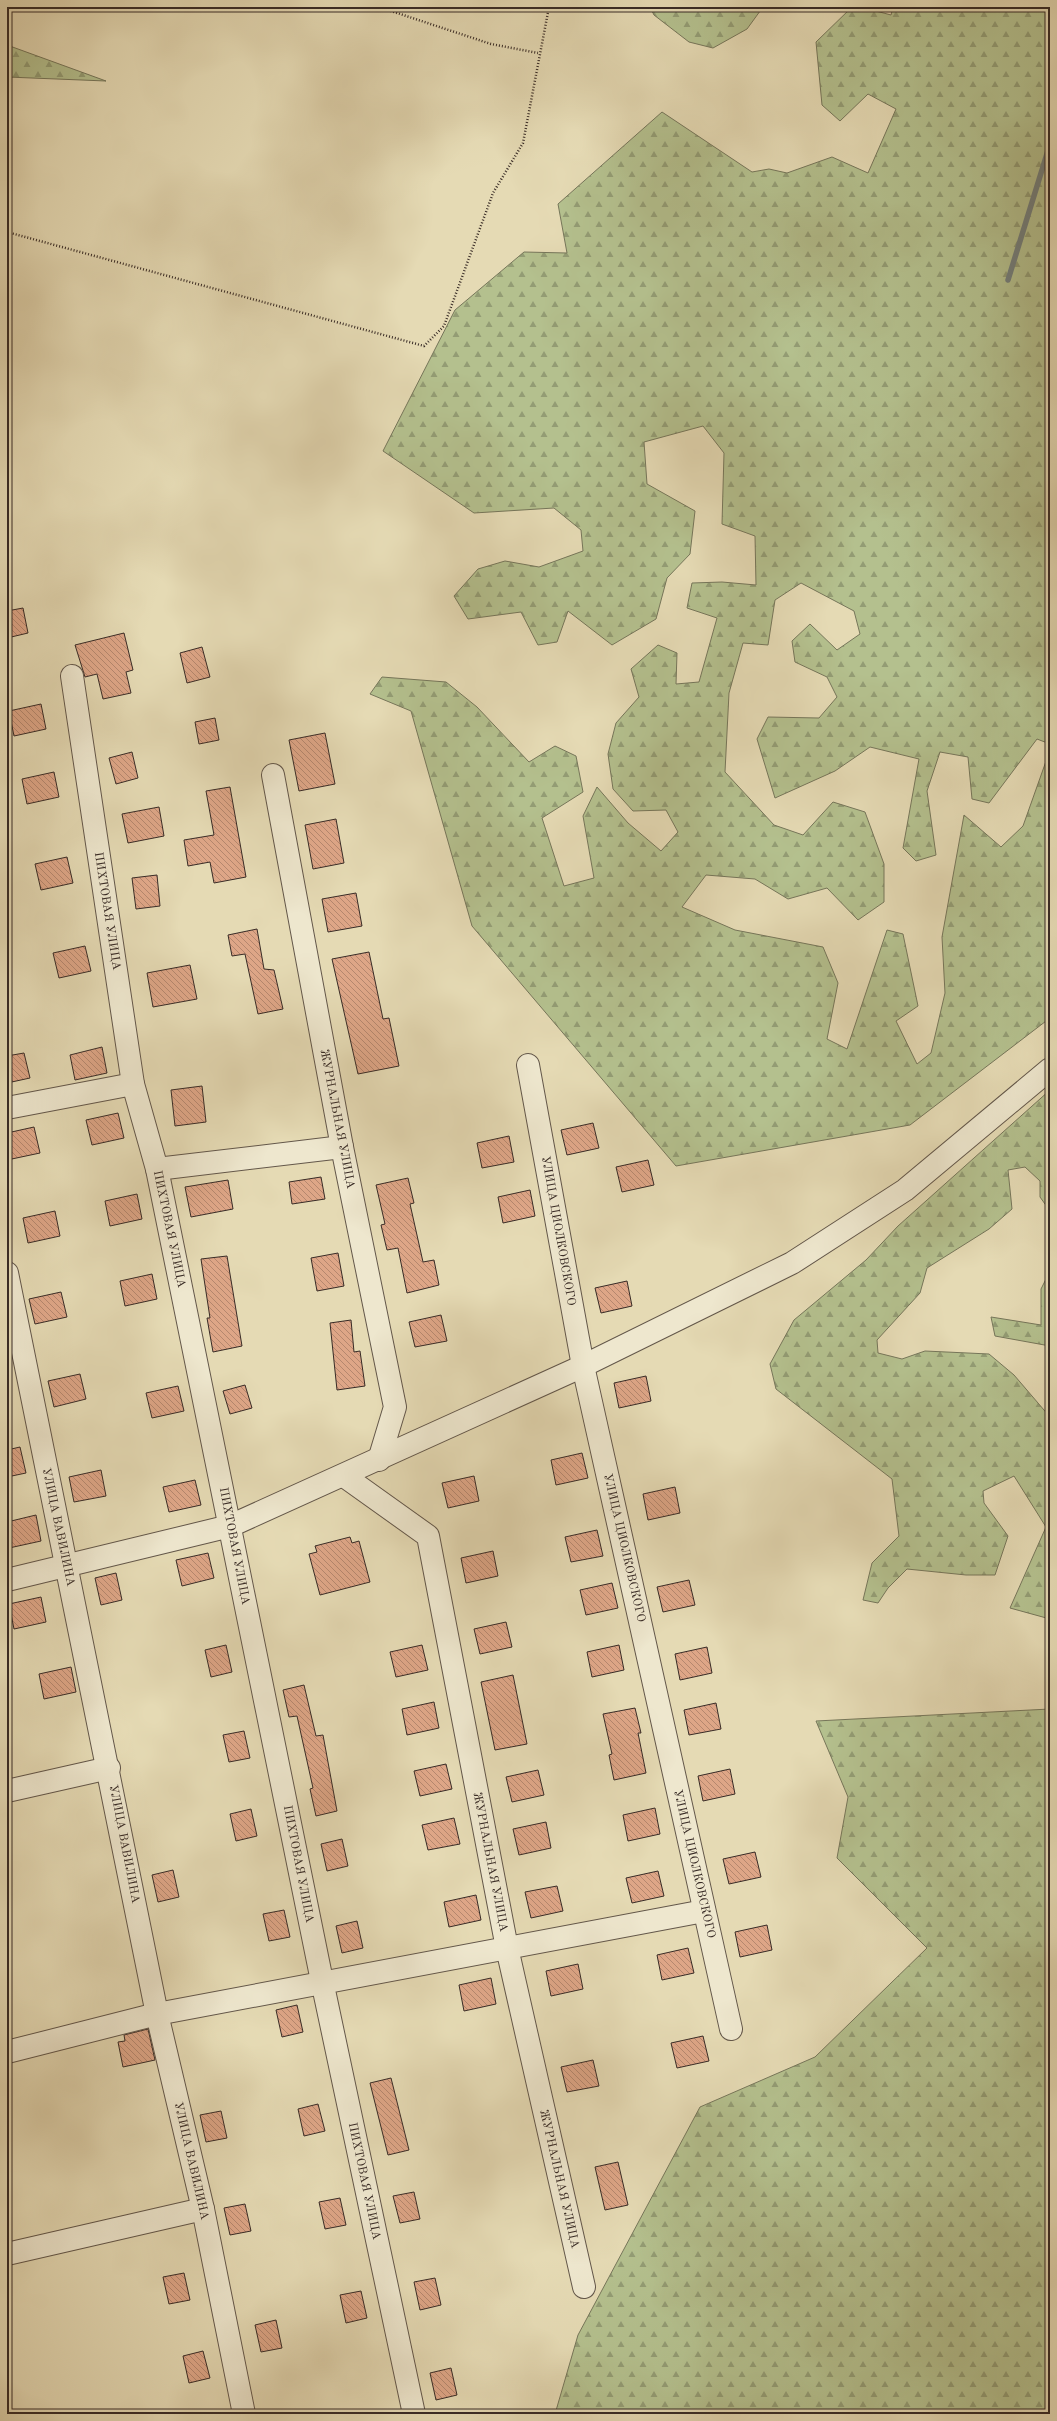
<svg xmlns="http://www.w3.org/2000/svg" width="1057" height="2421" font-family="'Old Standard TT',serif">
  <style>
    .forest { fill: url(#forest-firs); stroke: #76765a }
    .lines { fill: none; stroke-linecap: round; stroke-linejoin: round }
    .stream { stroke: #73807e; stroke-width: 5.5 }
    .building { fill: url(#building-back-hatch); stroke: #382b26 }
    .minor-casing { stroke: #63574a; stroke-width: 24 }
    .path { stroke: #382b26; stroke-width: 2.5; stroke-dasharray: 1 2; stroke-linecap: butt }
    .minor { stroke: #eee7ce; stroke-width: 22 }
    .labels { text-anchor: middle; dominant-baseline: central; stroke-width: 4; stroke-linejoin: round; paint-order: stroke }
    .street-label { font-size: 12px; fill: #382b26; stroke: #eee7ce }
  </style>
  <defs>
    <pattern id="forest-firs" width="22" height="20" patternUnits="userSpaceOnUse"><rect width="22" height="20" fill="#b4c08e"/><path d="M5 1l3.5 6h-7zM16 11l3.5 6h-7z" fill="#939c74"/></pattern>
    <pattern id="building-back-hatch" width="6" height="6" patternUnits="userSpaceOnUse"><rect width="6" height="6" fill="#dea687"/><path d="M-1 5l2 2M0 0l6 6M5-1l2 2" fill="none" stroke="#b5876e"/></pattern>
  </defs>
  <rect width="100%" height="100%" fill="#e5dab4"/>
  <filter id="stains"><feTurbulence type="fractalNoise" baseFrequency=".005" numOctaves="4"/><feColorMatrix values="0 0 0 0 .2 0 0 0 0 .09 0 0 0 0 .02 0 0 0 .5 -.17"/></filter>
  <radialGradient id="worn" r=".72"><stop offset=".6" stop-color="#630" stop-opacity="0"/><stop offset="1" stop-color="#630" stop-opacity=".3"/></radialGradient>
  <g class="forest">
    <polygon points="650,7 763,7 747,29 713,48 689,42 654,15"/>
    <polygon points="852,7 861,7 891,15 893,7 1050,7 1050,744 1037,739 989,803 972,799 968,757 940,752 927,791 936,855 916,861 903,848 919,759 870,747 835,771 775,798 757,739 768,717 819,718 837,697 827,677 795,662 792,641 810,624 837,650 860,634 854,611 801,583 775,600 768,645 743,643 729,693 725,772 774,825 803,835 833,802 865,812 884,864 884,902 858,920 827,888 788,899 755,879 706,875 682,907 735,930 823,947 838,983 827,1039 847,1049 887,930 903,934 918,1006 896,1021 917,1064 931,1053 945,993 942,937 964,815 1001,847 1023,826 1050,750 1050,1018 910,1125 676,1166 472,926 411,711 370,694 382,677 446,682 477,707 529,762 555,746 576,756 583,792 542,818 564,886 594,878 583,816 597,787 628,823 661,851 678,832 666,810 633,811 613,789 608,754 616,723 639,697 631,669 658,645 677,653 676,684 699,682 717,618 687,608 692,583 722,582 756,585 755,536 722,524 724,453 703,426 644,442 647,484 695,511 690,554 667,578 656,619 612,645 568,611 557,642 538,645 521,612 468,619 454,596 478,569 505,561 539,567 583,551 581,530 554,508 474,513 383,451 455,310 524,252 567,253 558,204 662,112 752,172 769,169 787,173 832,157 868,173 896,109 868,94 840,121 822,105 816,42"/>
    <polygon points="7,45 106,81 7,77"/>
    <polygon points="1050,1090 1050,1211 1040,1197 1040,1181 1025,1167 1008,1170 1012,1209 989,1229 927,1268 920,1293 877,1340 878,1353 902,1359 925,1351 989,1354 1014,1375 1050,1417 1050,1619 1010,1608 1046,1527 1014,1476 983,1491 984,1503 1008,1536 995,1575 966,1575 907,1569 888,1588 878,1603 863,1600 872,1563 899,1536 892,1479 776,1389 770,1364 794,1320 866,1260 898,1226"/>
    <polygon points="1050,1271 1050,1346 995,1336 991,1317 1041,1325 1041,1289"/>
    <polygon points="1050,1709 1050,2414 555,2414 578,2335 700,2107 815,2057 927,1948 837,1858 848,1797 816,1721"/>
  </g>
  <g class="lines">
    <g class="stream">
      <polyline points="1047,7 1050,20"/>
      <polyline points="1008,280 1050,144"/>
    </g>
  </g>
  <g class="building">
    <polygon points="23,608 28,633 7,638 7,611"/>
    <polygon points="124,633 133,670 126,672 131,693 103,699 97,674 85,677 75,645"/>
    <polygon points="202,647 210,677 187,683 180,653"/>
    <polygon points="41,704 46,729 14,736 9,711"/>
    <polygon points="215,718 219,740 199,744 195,722"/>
    <polygon points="325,733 335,784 299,791 289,740"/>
    <polygon points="132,752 138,778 116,784 109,758"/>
    <polygon points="54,772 59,797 27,804 22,779"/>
    <polygon points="230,787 246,877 214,883 210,862 188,866 184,840 214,835 206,791"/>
    <polygon points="159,807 164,836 128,843 122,814"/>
    <polygon points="336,819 344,863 313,869 305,825"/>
    <polygon points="67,857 73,883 41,890 35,864"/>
    <polygon points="157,875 160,906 136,909 132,878"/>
    <polygon points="356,893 362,926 328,932 322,899"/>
    <polygon points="257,929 264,969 274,970 283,1009 258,1014 245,954 232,956 228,935"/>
    <polygon points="85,946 91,971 59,978 53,953"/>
    <polygon points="369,952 383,1019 389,1018 399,1066 358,1074 332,959"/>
    <polygon points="190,965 197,999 153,1007 147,973"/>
    <polygon points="102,1047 107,1073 75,1080 70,1055"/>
    <polygon points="24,1053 30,1078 7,1083 7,1056"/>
    <polygon points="202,1086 206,1122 175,1126 171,1090"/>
    <polygon points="118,1113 124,1138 92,1145 86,1120"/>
    <polygon points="593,1123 599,1148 567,1155 561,1130"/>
    <polygon points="34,1127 40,1153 7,1160 7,1133"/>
    <polygon points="509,1136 514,1162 482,1168 477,1143"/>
    <polygon points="648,1160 654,1185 622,1192 616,1167"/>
    <polygon points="321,1177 325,1199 292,1204 289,1182"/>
    <polygon points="408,1178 414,1203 410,1204 423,1262 434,1260 439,1285 407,1293 398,1248 387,1250 381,1225 385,1224 376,1185"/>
    <polygon points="228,1180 233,1209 191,1217 185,1187"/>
    <polygon points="530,1190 535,1216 503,1223 498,1197"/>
    <polygon points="137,1194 142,1219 110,1226 105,1201"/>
    <polygon points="55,1211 60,1236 28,1243 23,1218"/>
    <polygon points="338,1253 344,1286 317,1291 311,1258"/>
    <polygon points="227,1256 242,1346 213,1352 207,1318 210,1318 201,1259"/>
    <polygon points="152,1274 157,1299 125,1306 120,1281"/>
    <polygon points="627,1281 632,1306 601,1313 595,1288"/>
    <polygon points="61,1292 67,1317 35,1324 29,1299"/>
    <polygon points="441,1315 447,1341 415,1347 409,1322"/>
    <polygon points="351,1320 354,1352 360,1351 365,1386 337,1390 330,1323"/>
    <polygon points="80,1374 86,1399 54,1407 48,1381"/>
    <polygon points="646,1376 651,1401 619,1408 614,1383"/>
    <polygon points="245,1385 252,1408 230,1414 223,1391"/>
    <polygon points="178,1386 184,1411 152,1418 146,1393"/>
    <polygon points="20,1447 26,1473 7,1477 7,1450"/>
    <polygon points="582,1453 588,1478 556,1485 551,1460"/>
    <polygon points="101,1470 106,1496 74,1502 69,1477"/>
    <polygon points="474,1476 479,1501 448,1508 442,1483"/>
    <polygon points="195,1480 201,1505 169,1512 163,1487"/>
    <polygon points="675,1487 680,1513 648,1520 643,1494"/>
    <polygon points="36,1515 41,1541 9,1548 7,1522"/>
    <polygon points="597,1530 603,1556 571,1562 565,1537"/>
    <polygon points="350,1537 352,1543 359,1541 370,1582 320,1595 309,1554 317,1552 315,1546"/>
    <polygon points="493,1551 498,1576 466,1583 461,1558"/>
    <polygon points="208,1553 214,1578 182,1586 176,1560"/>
    <polygon points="116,1573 122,1600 101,1605 95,1578"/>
    <polygon points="689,1580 695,1605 663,1612 657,1587"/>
    <polygon points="612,1583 618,1608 586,1615 580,1590"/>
    <polygon points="41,1597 46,1622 14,1629 9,1604"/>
    <polygon points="506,1622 512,1647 480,1654 474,1629"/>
    <polygon points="226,1645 232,1672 211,1677 205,1650"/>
    <polygon points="422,1645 428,1670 396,1677 390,1652"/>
    <polygon points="619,1645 624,1670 592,1677 587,1652"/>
    <polygon points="707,1647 712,1673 680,1680 675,1654"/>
    <polygon points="71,1667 76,1692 44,1699 39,1674"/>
    <polygon points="513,1675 527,1744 495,1750 481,1682"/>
    <polygon points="304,1685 316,1736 323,1735 337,1811 316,1816 310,1789 313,1788 297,1716 289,1717 283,1690"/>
    <polygon points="434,1702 439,1728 407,1735 402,1709"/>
    <polygon points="716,1703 721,1729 689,1735 684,1710"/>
    <polygon points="635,1708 641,1733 638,1733 646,1773 614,1780 609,1755 612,1754 603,1714"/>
    <polygon points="244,1731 250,1758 229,1762 223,1735"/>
    <polygon points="446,1764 452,1789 420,1796 414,1771"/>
    <polygon points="730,1769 735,1794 703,1801 698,1776"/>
    <polygon points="538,1770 544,1795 512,1802 506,1777"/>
    <polygon points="655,1808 660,1834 628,1841 623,1815"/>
    <polygon points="251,1809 257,1836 236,1841 230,1814"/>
    <polygon points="454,1818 460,1844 428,1850 422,1825"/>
    <polygon points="546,1822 551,1848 519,1855 513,1829"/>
    <polygon points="342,1839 348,1866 327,1871 321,1844"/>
    <polygon points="755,1852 761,1877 729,1884 723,1859"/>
    <polygon points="173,1870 179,1897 158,1902 152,1875"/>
    <polygon points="658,1871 664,1896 632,1903 626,1878"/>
    <polygon points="557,1886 563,1911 531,1918 525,1892"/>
    <polygon points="476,1895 481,1920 449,1927 444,1902"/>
    <polygon points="284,1910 290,1937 269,1941 263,1914"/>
    <polygon points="357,1921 363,1948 342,1953 336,1926"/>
    <polygon points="767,1925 772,1950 740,1957 735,1932"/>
    <polygon points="688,1948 694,1973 662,1980 657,1955"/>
    <polygon points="578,1964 583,1989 551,1996 546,1971"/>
    <polygon points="491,1978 496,2004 464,2011 459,1985"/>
    <polygon points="297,2005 303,2032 282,2037 276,2010"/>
    <polygon points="148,2029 155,2060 123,2067 118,2042 125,2041 124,2035"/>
    <polygon points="703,2036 709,2061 677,2068 671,2043"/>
    <polygon points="593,2060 599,2086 567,2092 561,2067"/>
    <polygon points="391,2078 409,2150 388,2155 370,2083"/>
    <polygon points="318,2104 325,2131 304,2136 298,2109"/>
    <polygon points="221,2111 227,2138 206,2142 200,2115"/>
    <polygon points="618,2162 628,2205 605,2210 595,2167"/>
    <polygon points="414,2192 420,2219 400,2223 393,2196"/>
    <polygon points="340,2198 346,2225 325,2229 319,2202"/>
    <polygon points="245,2204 251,2231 230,2235 224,2208"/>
    <polygon points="184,2273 190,2300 169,2304 163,2277"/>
    <polygon points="435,2278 441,2305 420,2310 414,2282"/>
    <polygon points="361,2291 367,2318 346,2323 340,2295"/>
    <polygon points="276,2320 282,2348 261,2352 255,2325"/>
    <polygon points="203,2351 210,2378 189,2383 183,2356"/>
    <polygon points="451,2368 457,2395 436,2400 430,2373"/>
  </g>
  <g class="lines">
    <defs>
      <g id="minor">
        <polyline points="72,676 133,1084 157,1169 322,1981 414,2414"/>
        <polyline points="273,775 342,1147 395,1407 379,1460"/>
        <polyline points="528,1065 583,1366 731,2029"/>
        <polyline points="7,1108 133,1084"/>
        <polyline points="157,1169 342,1147"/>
        <polyline points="7,1273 157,2014 203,2209 244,2414"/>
        <polyline points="344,1476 428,1536 507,1948 584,2287"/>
        <polyline points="7,1580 230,1526 583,1366 792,1263 905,1190 1050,1069"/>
        <polyline points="7,1791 109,1768"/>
        <polyline points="7,2052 157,2014 704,1911"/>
        <polyline points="7,2254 203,2209"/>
      </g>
    </defs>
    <use href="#minor" class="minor-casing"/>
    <g class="path">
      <polyline points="379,7 491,44 538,53"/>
      <polyline points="7,232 424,346 444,326 493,193 523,143 549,7"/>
    </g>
    <use href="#minor" class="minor"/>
  </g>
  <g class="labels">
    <g class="street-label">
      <text transform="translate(107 911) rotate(81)">ПИХТОВАЯ УЛИЦА</text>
      <text transform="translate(337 1119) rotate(79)">ЖУРНАЛЬНАЯ УЛИЦА</text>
      <text transform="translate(169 1229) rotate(78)">ПИХТОВАЯ УЛИЦА</text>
      <text transform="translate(558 1231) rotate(80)">УЛИЦА ЦИОЛКОВСКОГО</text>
      <text transform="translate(58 1527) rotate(78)">УЛИЦА ВАВИЛИНА</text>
      <text transform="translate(234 1546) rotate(79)">ПИХТОВАЯ УЛИЦА</text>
      <text transform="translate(624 1548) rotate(77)">УЛИЦА ЦИОЛКОВСКОГО</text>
      <text transform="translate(124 1844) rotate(79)">УЛИЦА ВАВИЛИНА</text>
      <text transform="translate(490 1862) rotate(79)">ЖУРНАЛЬНАЯ УЛИЦА</text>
      <text transform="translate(298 1864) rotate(79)">ПИХТОВАЯ УЛИЦА</text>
      <text transform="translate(694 1864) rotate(77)">УЛИЦА ЦИОЛКОВСКОГО</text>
      <text transform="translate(191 2161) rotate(77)">УЛИЦА ВАВИЛИНА</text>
      <text transform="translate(559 2179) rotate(77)">ЖУРНАЛЬНАЯ УЛИЦА</text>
      <text transform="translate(364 2181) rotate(78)">ПИХТОВАЯ УЛИЦА</text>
    </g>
  </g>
  <rect width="1057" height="2421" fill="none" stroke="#e5dab4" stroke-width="24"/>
  <rect x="8" y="8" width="1041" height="2405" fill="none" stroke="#382b26" stroke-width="2"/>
  <rect x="12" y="12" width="1033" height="2397" fill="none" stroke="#382b26"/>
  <rect width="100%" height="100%" filter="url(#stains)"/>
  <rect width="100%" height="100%" fill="url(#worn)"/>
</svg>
